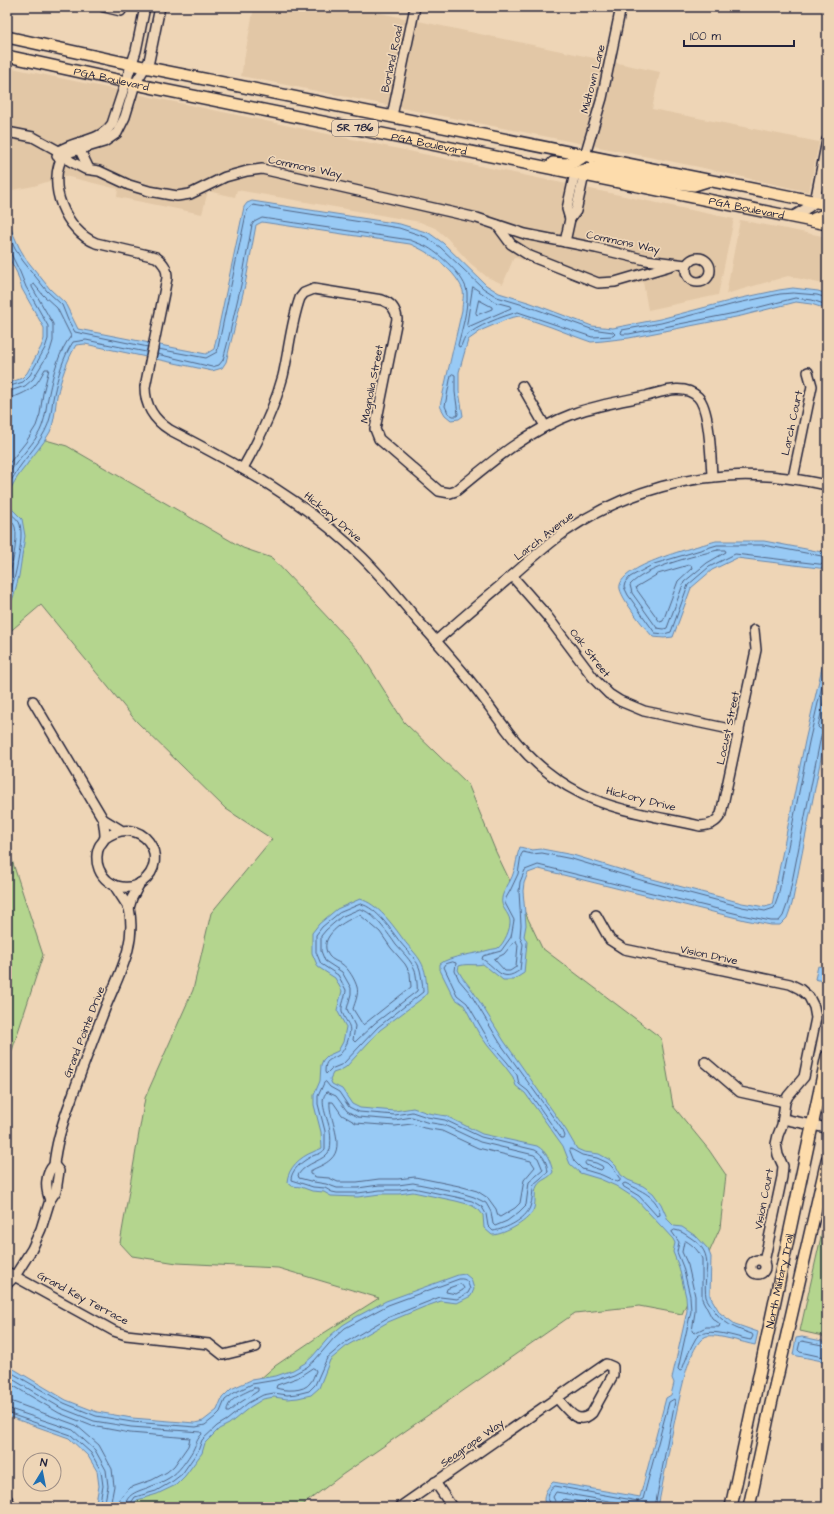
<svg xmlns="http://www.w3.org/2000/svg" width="834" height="1514" font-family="'Architects Daughter',sans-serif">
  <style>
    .built { fill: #e2c7a6 }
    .green { fill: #b4d58e; stroke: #6b7c64 }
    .water { fill: #98caf5; stroke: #6987ab }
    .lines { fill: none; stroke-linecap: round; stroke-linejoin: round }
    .shore { stroke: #516585; stroke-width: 1 }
    .minor-casing { stroke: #22223b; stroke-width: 12 }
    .major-casing { stroke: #22223b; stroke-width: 14 }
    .minor { stroke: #eed5b6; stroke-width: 9 }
    .major { stroke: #fddcac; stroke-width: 11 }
    .labels { text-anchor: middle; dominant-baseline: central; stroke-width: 3.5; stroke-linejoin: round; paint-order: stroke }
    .shield { fill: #eed5b6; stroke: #5f5860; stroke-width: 1 }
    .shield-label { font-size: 10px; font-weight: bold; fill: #22223b }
    .street-label { font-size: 11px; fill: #22223b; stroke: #eed5b6 }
  </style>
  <rect width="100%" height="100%" fill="#eed5b6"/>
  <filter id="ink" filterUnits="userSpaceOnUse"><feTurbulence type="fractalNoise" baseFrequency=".025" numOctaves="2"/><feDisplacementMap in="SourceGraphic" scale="8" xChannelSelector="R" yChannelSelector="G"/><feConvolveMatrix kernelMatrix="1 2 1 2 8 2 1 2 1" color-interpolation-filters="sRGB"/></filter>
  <g filter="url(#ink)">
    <g class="built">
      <polygon points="254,7 352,7 660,72 652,109 819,142 809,192 699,167 241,76"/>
      <polygon points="7,67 734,219 718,295 648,310 643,282 616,288 605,289 514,257 503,284 487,277 470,263 447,238 435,228 420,222 237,190 235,197 208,191 202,214 117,197 118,189 65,176 34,186 7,191"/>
      <polygon points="740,220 827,237 827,285 788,276 726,294"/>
    </g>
    <g class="green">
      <polygon points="7,429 67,446 243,548 272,558 360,652 404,722 468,784 496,852 542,948 661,1038 673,1106 709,1150 726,1175 720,1228 682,1314 639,1306 575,1313 342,1475 300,1507 125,1507 195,1436 275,1366 316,1338 379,1298 278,1268 177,1263 132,1256 120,1243 145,1098 193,990 211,913 272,839 226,809 136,721 41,605 7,634"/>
      <polygon points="7,845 43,955 7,1066"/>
      <polygon points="827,1210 827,1337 800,1331"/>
    </g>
    <g class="water">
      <path d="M252,201L400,224L429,233L443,243L486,285L499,293L531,303L592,326L613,328L660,319L737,299L779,290L793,288L818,291L827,294V309L811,304L796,302L741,316L629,338L603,341L591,342L577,337L551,327L519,316L510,318L482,330L468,340L459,372V391L463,416L459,419L451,420L445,415L440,406L462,310C462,303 465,294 462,288C453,268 429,252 410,244L262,222L256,225L245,285L226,362L222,368L212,371L85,344L76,345C67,360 61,379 57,396C55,408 55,420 50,432C43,445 33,455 25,467C19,474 14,482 10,490L7,489V384L22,378L27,373L41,347L44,339V328L22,289L17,273L7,254V220L19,247L26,259L50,289L65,303L78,329L206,354L214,349L244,207L247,203Z"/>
      <polygon points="7,507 10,507 22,519 25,536 19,576 14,595 7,612"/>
      <path d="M716,541H764L827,553V569L737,558L712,570L691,588L673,637L664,638L653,637C644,627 623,601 620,589C615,566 699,546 716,541Z"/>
      <path d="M827,646V728L792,904L787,918L780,925H771L745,920L539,869L528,873L524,883L523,891L526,925L524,936L527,942L524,973L513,980H503L483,964C475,966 467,963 459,966L458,970L462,977L473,991L504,1041L566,1130L577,1149L584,1152L599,1154L610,1160L616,1166L621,1175L628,1180L643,1186L653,1193L661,1204L668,1220L674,1226L682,1227L697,1237L708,1249L711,1257L710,1296L720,1313L735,1324L758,1332L755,1345C745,1343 717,1334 707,1336C696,1339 688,1364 685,1375C674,1418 667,1463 658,1507H555L548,1505L544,1501C544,1493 547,1488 553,1482L640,1497L666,1398L671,1395L674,1383L672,1378L687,1311L686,1297L679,1267L673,1252L675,1243L673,1239L636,1199L616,1186L600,1179L580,1173L570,1164L563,1146L525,1093L516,1086L513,1077L504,1065L488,1046L478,1032L464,1005L454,998L440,970V964C449,956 476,954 489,950C492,949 496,949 498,948C504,944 511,928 510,921C509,912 500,908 502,898C502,893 511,881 513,874C517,865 516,856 520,847L532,850L542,849L573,855L645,877L742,903L765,907L772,905L805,741Z"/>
      <path d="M360,899C378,904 392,924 403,939C410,949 420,956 424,969C426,974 427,988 427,993L424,997L380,1030L346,1067L339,1071L333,1073L330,1079L332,1084L342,1089L352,1104L360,1108L395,1111L413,1108L428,1113L446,1116L482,1134L537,1146C547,1152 550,1160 553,1172C549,1179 541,1179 537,1186C534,1192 536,1201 534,1208C531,1220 504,1235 492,1235L484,1228L483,1215L479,1210L471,1205L456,1201L413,1192L399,1194H380L358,1197L331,1196L324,1192L312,1191L301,1187L292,1186L287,1182C288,1168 300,1157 313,1152C316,1150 319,1150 322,1148L321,1132L314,1105V1095L320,1081L321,1065L323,1060L327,1056L338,1051L343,1042L346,1027L337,1010L342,991L335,978L318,967L312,953V933L319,924L337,909Z"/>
      <polygon points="818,966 825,967 822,981 815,979"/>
      <polygon points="465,1274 471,1279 474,1289 471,1296 457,1303 441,1301 424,1307 388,1322 348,1345 330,1360 319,1388 311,1395 298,1398 287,1399 274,1397 263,1399 250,1407 229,1424 219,1429 205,1443 202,1453 185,1476 176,1485 157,1494 137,1500 133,1507 95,1507 99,1486 97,1471 88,1456 69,1438 7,1416 7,1365 66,1400 97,1412 132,1418 195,1423 203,1421 212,1414 217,1410 222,1398 231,1389 251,1380 276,1376 293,1370 305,1363 312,1357 331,1335 343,1325 356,1317 386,1301 458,1275"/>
      <polygon points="802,1337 827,1342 827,1362 793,1355 796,1338"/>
    </g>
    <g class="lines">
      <g class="shore">
        <polyline points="7,231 15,249 23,261 47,291 62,305 68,320 75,332 148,347"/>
        <polyline points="7,253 11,254 20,272 26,287 48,326 48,339 45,348 30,375 23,382 7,387"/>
        <polygon points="473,287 495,302 510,306 511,308 468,327 467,325"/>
        <polyline points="827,298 817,295 793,293 780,294 738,303 661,323 622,330 621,333 622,334 629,334 740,312 795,298 812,300 827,305"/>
        <polygon points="479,300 492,307 492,309 477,315 476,313"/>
        <path d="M157,354L212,367L219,365L223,360L227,345L241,285L252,225L254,222L262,218L410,240C415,242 420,244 425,246C438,252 467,278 467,293C468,310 462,329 458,345L459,347L461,346C462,344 463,340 465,337C476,326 503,316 518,312L592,337L613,336L615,334L613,332L591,329L530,307L497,297L483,288L440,247L426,237L399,228L253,205L248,209L246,214L217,352L206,358L158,349"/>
        <polygon points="453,374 455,375 455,392 458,414 457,416 453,416 448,413 445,406 451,375"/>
        <path d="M7,392L25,386L33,379L50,351L53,341V324L32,287V285L34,284L43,295L57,308L71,336C59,351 53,374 49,393C46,405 46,416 42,426C37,440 26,450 17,462C13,467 10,472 7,477"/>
        <path d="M7,398C12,398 15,396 19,395C35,388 37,384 45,369H49L43,393L40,414L36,426L26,442L7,466"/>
        <path d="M7,485C13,480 16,471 21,465C32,450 45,437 50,418C52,410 52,402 54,394C58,376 63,357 73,342L86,340L146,352"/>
        <path d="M7,511C11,513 16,518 19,522C26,535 13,588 7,602"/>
        <path d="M7,517C10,520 14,523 15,527C19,540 10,573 7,587"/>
        <path d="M718,550H725L726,552L707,563L684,582L667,628L664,629L657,628L632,593L630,585C646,567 694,556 718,550Z"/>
        <polyline points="827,557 763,545 717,545 654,564 630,577 625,583 624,587 628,595 655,633 664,634 671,632 688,585 709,567 735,554 827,565"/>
        <polygon points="689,565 691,565 692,568 678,581 663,621 660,622 637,590 636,587 658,574"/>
        <path d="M827,664L809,742L778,897L774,908L765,911L742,907L644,881L572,859L542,853L532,854L523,852L521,855L518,874L510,891L506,898L505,903L514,920L511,937L501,951L483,956L482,959C498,968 501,984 520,970L523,944L520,937L521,925L519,891L520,882L525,870L538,865L746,916L771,921H779L783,916L788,902L821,736L823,733H827"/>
        <polyline points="827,686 818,727 820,729 827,728"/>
        <path d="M361,904C377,908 391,930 400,942C407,951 415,957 419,967C421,971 423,987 423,992L378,1027L343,1064L331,1069L326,1074L325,1072C325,1059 329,1061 339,1055C342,1053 345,1047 347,1043C354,1022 346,1026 342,1011C341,1005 346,996 346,990L338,975L321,964L316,952V935L322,927L339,913Z"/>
        <path d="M360,909C373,911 389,935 396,945C403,953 411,960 415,970C416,973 418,988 417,991L375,1023L355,1042L353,1040L355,1026L347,1009L351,994V988L342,972L325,961L321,951V936L326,930L341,917Z"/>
        <path d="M360,915L380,932L391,948L405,964L410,973L411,987L363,1025L353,1009C355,1002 359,994 357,987C355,980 349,969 342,964C338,962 332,960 329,956C316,937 345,920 360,915Z"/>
        <polygon points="516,941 518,945 516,967 510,971 505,971 494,959 504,954 514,942"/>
        <polygon points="453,962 456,963 455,971 459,980 470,993 500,1043 563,1131 565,1136 564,1138 561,1138 528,1091 519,1084 517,1075 507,1062 491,1044 467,1003 457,995 444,967 446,964"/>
        <path d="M326,1082L330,1087L339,1092L349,1107L359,1112L395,1115L412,1112L427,1117L445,1120L481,1137L535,1150C544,1155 547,1163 548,1172L534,1184C532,1191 533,1200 530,1207C526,1219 506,1229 493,1231L488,1226L486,1214L482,1207L472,1201L456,1197L413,1188L399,1190H380L358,1193H337L332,1192L325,1188L313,1187L291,1180C291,1169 305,1159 315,1155C319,1154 322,1153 325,1149V1131L318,1104V1096L324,1083Z"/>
        <path d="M327,1092L336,1096L347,1111L358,1117L395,1120L412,1117L426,1122L444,1125L480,1142L534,1155L538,1158L543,1170L529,1182L526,1205L519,1212L507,1221L495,1226L493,1224L491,1212L486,1203L474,1197L458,1192L413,1183L398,1185H379L358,1188H337L326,1184L314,1182L299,1178L298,1175C307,1161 324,1162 330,1150C331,1144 331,1137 330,1131C329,1120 317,1100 327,1092Z"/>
        <path d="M330,1102H333L342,1115L356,1123L395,1126L412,1124L424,1128L442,1131L478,1148L531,1161L535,1167L524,1180L520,1203L515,1208L500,1217L498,1216L496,1209L488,1198L477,1191L459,1186L415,1177L398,1179H379L357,1182H338L329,1178L316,1177L310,1174V1171C317,1167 325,1165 331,1159C346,1145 328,1118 330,1102Z"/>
        <polygon points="571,1149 582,1155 597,1158 608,1163 613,1168 620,1179 620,1181 617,1182 602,1175 582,1169 574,1161 570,1151"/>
        <polygon points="587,1161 596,1163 602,1166 603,1168 601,1170 586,1165 585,1163"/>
        <path d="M623,1184L625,1183C640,1190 659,1197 660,1215L657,1216L639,1196L624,1187Z"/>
        <path d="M675,1230C681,1231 685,1234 691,1238C717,1255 702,1272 706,1297C707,1300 710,1304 712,1307C721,1323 736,1329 752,1334L753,1336L751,1340C737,1338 706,1325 696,1338C690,1348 686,1359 682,1370L680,1371L678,1369L691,1311L690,1296L683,1267L677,1252L679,1242L672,1232Z"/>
        <path d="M686,1241C693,1245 699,1251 702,1259V1299L712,1318L720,1324L719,1327H706L694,1333L692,1331L695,1312V1296L688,1265L682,1252L684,1242Z"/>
        <polygon points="461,1284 464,1288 463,1290 456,1294 446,1292 447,1289"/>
        <polyline points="827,1346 802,1341 800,1342 798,1350 800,1352 827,1358"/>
        <path d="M313,1368L315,1369L316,1371C314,1375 313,1380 310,1383C304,1392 285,1391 276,1388L277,1385L297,1378Z"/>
        <path d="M7,1370L64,1403L96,1416L132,1422L196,1427L205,1425L215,1417L220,1412L225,1400L234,1393L252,1384L276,1380L294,1374L307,1367L315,1360L334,1338L345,1328L358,1321L388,1305L459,1279C467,1278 468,1283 470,1289L468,1293L457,1299L440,1297L387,1318L346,1342L327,1358L315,1385L309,1391L297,1394L287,1395L274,1393L263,1395L248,1403L227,1420L217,1426L202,1440L198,1451L182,1474L173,1481L156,1491L135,1497L131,1503L130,1507"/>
        <path d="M7,1376L61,1408L94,1421L131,1427L201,1432L202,1434C197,1439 196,1444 193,1450C187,1460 179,1472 169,1478C164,1481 158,1484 152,1486C141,1491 126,1492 125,1507"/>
        <polyline points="7,1382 59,1413 92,1426 130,1433 190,1438 188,1446 174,1466 167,1472 152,1480 129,1488 120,1499 119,1507"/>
        <path d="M254,1388H258V1391L238,1404L229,1412H227C227,1398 244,1394 254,1388Z"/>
        <polyline points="7,1402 13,1402 76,1425 99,1445 112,1469 114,1486 110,1507"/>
        <polyline points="7,1408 73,1430 95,1450 106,1470 108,1486 104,1507"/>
        <polyline points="7,1413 71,1435 91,1453 101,1471 103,1486 99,1507"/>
        <path d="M552,1507L551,1504L548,1499C548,1494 550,1489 555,1486L638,1501L643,1499L669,1402L674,1399L675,1401L655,1507"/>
        <polyline points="557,1507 556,1503 553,1497 556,1492 638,1506 648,1502 650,1504 650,1507"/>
        <polyline points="563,1507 562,1501 564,1499 611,1507"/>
      </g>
      <defs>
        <g id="minor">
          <polyline points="104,7 121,11"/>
          <path d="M160,7L149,61L135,84L125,117L117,133L104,142L64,154C45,184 66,231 96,243L156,257C164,263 167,268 167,278L145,387C145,406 154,420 170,430C242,467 304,500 363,558C383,578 401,600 419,622C436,641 454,661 470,681C487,702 501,724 518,744C536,765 558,782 582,794C617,812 662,817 700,826C711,825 716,823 721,814L756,650L754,630"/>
          <polyline points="392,116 415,7"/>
          <polyline points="7,132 33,137 64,154 70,161 85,169 99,171 129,185 149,191 177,196 190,194 225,177 247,171 262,169 477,218 525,234 596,248 646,260 686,265"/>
          <polyline points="77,144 89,169"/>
          <polyline points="585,155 602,98 621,7"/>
          <path d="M57,156L59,151C77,139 98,143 112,124L136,51L145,7"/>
          <polyline points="792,217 809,207 815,202 827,140"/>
          <polyline points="570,219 576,211 584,175"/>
          <polyline points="497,225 511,244 530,256 598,283 615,282 673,265"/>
          <polyline points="565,242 570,219 567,209 575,173"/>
          <circle cx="698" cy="270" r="12"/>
          <polyline points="522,386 545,426"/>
          <path d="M243,468C260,438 274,409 283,376C289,350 291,323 300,298L304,293L314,289L382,300C391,303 396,309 397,319L375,429L379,439L439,491L450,493L456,491C492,461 529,430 575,413C597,405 622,401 646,396C662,392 684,383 698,397C710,409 711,458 712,477"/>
          <polyline points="793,478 812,386 808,372"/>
          <polyline points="512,576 547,616 595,680 609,694 620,701 644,711 739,731"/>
          <path d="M436,641C462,618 488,596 514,574C531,559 548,544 566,531C625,491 696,471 767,476C787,477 807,481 827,485"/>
          <polyline points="33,701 103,819"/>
          <path d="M104,839C141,811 173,859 142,882C137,886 129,888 122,887C112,886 103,879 99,869C96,862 96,852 100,845C102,842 104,841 105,837C105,831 104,825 103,819L121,830"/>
          <polyline points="114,885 129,908 132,898 140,883"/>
          <polyline points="596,915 610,940 624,949 790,984 800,989 809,997 814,1007 816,1018 804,1077 788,1096 785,1102 782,1125 778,1135 776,1144 778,1155 783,1166 782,1177 764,1262"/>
          <polyline points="705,1062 740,1092 785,1102"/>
          <polyline points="783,1119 827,1128"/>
          <path d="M50,1200C45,1188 45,1174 54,1165C56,1142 63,1121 71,1100C82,1068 94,1037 106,1006C119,974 137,944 129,908"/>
          <circle cx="758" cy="1267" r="7"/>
          <polyline points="7,1272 114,1331 126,1335 209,1344 223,1355 256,1347"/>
          <polyline points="7,1284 15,1276 32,1249 41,1229 50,1200 56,1191 59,1171 54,1165"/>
          <polyline points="435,1482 452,1507"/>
          <polyline points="7,1499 12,1507"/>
          <path d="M400,1507L574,1386L606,1364L613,1367V1375L592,1413C577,1427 567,1409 557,1398"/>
        </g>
        <g id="major">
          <polyline points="7,37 144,67 827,204"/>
          <path id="s1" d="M7,56L154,88L827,224"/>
          <path d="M553,163C567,165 574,164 585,155"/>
          <polyline points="577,172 592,168 598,168 676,183 694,185 707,181"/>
          <polyline points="813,221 814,219 827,214"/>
          <path id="s2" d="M731,1507L827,1056"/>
          <polyline points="749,1507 771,1404 827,1160"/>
        </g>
      </defs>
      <use href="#minor" class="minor-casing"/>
      <use href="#major" class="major-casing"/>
      <use href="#minor" class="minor"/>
      <use href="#major" class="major"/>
    </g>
  </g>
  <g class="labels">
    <rect class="shield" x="332" y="120" width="46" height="16" rx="3"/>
    <g class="shield-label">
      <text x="355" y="128">SR 786</text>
    </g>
    <g class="street-label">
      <text transform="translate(392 59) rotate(-78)">Borland Road</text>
      <text stroke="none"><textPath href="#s1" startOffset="107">PGA Boulevard</textPath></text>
      <text transform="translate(593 79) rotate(-76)">Midtown Lane</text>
      <text stroke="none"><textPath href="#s1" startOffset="431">PGA Boulevard</textPath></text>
      <text transform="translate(305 167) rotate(12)">Commons Way</text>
      <text stroke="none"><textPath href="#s1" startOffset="755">PGA Boulevard</textPath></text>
      <text transform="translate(623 242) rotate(12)">Commons Way</text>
      <text transform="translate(372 384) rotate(-79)">Magnolia Street</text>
      <text transform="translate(792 423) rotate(-78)">Larch Court</text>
      <text transform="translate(333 517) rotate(40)">Hickory Drive</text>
      <text transform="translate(544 536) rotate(-38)">Larch Avenue</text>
      <text transform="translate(590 653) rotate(52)">Oak Street</text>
      <text transform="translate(728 728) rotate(-78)">Locust Street</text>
      <text transform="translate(641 799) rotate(14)">Hickory Drive</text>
      <text transform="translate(709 955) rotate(12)">Vision Drive</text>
      <text transform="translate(84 1032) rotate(-69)">Grand Pointe Drive</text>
      <text transform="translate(764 1199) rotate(-79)">Vision Court</text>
      <text stroke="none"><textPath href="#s2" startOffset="231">North Military Trail</textPath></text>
      <text transform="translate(83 1298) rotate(28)">Grand Key Terrace</text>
      <text transform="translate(472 1443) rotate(-35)">Seagrape Way</text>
    </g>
  </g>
  <rect width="834" height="1514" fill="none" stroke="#eed5b6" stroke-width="24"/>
  <rect x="12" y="12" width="810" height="1490" fill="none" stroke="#22223b" stroke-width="1.5" filter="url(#ink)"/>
  <g transform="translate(42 1472) rotate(10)"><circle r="19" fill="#eed5b6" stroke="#9c8d85"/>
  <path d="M0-3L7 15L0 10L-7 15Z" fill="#1f6fb2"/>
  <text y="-6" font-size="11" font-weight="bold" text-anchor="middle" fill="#22223b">N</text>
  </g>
  <path d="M684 40v6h110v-6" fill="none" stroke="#22223b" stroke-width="2"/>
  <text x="690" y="40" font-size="12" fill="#22223b" stroke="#eed5b6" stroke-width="3" paint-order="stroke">100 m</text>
</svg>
